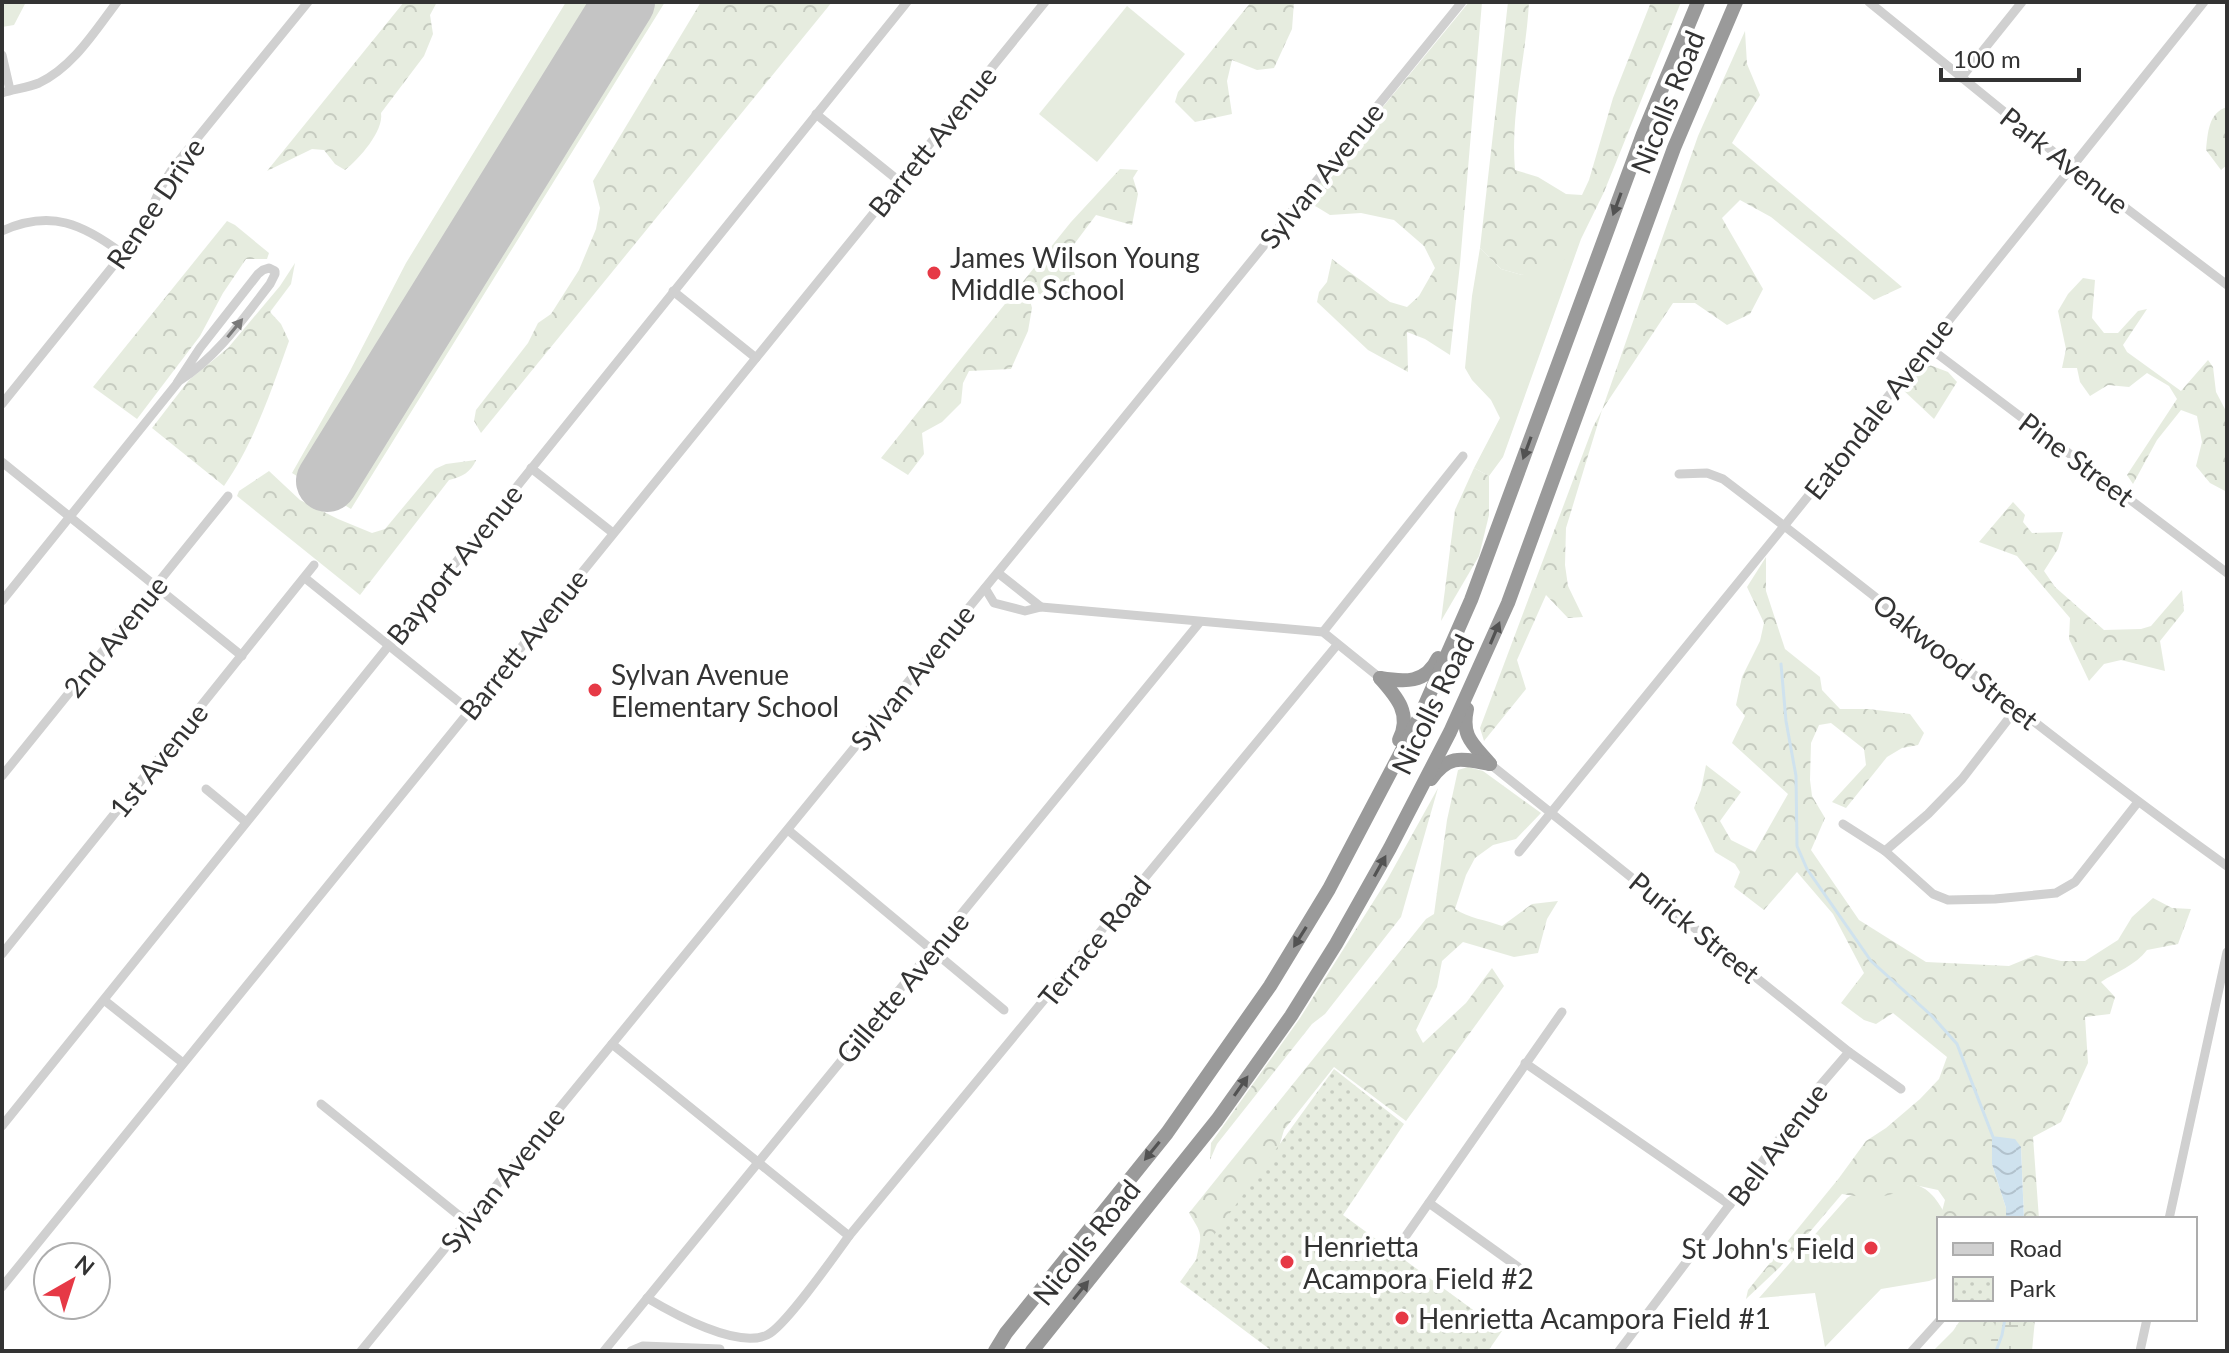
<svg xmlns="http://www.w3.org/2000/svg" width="2229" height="1353" font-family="Lato,sans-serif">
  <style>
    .grass { fill: #e6ecdf }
    .forest { fill: url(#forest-crowns) }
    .wetland { fill: url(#wetland-marsh) }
    .park { fill: url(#park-dots) }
    .water { fill: url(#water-waves) }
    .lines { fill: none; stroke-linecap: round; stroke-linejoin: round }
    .stream { stroke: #cfe2ee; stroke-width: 3 }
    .runway { stroke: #c4c4c4; stroke-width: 62 }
    .minor { stroke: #d0d0d0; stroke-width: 9 }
    .highway { stroke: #9a9a9a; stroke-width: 14 }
    .oneway { fill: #525252 }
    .oneway2 { fill: #7a7a7a }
    .poi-dot { fill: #e63946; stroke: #fff; stroke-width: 3 }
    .labels { text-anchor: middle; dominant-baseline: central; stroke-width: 8; stroke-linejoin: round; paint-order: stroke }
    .street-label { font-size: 28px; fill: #333; stroke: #fff }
    .poi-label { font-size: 28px; fill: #333; stroke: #fff; text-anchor: start }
  </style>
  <defs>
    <pattern id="forest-crowns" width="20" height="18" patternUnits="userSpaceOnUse" patternTransform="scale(2)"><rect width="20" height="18" fill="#e6ecdf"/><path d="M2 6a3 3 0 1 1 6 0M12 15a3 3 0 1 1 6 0" fill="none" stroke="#c6cbc0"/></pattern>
    <pattern id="wetland-marsh" width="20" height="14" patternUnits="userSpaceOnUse" patternTransform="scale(2)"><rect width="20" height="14" fill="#e6ecdf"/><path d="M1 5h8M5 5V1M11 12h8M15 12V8" fill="none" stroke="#c6cbc0"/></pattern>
    <pattern id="park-dots" width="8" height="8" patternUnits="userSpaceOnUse" patternTransform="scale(2)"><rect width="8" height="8" fill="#e6ecdf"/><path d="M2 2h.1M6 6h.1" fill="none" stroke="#c6cbc0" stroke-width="1.8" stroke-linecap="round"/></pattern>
    <pattern id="water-waves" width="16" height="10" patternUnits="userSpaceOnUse" patternTransform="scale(2)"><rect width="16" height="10" fill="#cfe2ee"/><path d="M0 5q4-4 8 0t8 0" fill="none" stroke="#b2c2cd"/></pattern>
  </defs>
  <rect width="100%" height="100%" fill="#fff"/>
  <g class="grass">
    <polygon points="2,2 26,2 14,25 2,27"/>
    <polygon points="566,2 665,2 351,509 292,473 350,371 406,263"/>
    <polygon points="1127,6 1185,54 1097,162 1039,114"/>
    <polygon points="1581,239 1503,457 1489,476 1474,468 1500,418 1491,400 1472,380 1465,368 1472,296 1480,248 1501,269 1522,275"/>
    <path d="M1872,1182C1915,1184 1926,1177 1948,1219H1939V1277L1929,1281L1881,1289L1825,1347L1815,1293L1759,1298L1847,1198Z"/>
  </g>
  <g class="forest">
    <path d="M404,2H437L430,15L433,34L424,56L381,113C384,131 359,159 345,170L335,164L324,150L312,149L267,171Z"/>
    <polygon points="701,2 832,2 481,433 474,421 476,410 528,343 538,323 551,314 579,270 596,229 600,208 593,181"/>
    <polygon points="1251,2 1294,2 1292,29 1274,68 1257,70 1232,60 1227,81 1232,114 1195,122 1175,102 1178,92"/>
    <polygon points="1469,2 1482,2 1460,264 1450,355 1425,339 1407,332 1408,372 1368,350 1317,302 1319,292 1327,282 1332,259 1390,302 1407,307 1419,296 1435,268 1424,246 1394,220 1361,213 1330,215 1312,204 1318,186"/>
    <path d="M1508,2H1529C1526,59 1510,113 1515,170L1538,177L1566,194L1582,195L1589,180L1613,98L1651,2H1681L1604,192L1581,239L1562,262L1522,275L1501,269L1480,248Z"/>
    <polygon points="1745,31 1747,64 1760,95 1732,143 1902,287 1874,300 1771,217 1740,200 1722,218 1763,289 1750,314 1727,325 1695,303 1673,303 1602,410 1566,528 1565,565 1568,586 1583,617 1568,618 1546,595 1517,660 1526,689 1484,741 1480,728 1593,427 1602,410 1698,136"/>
    <path d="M2227,107V165L2221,170L2206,150C2208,133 2208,113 2227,107Z"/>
    <polygon points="1120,169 1138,170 1133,178 1138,194 1132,225 1096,215 1072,247 1071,262 1076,278 1068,301 1047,299 1026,285 1032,308 1028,331 1011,369 969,371 963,383 961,403 942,422 922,433 924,454 908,475 881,458 1071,222"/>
    <polygon points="227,221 235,225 269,253 267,259 246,259 223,293 200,336 137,419 93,387"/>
    <path d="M295,263L291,284L270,312L281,324L289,341C271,391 254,443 224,486L152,428L189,380L228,348L280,286Z"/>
    <polygon points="2083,278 2095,280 2092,318 2104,333 2118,333 2138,311 2147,309 2123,345 2127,352 2181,391 2208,360 2213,367 2216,392 2227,413 2227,492 2210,483 2196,466 2202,442 2197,416 2181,410 2157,440 2133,484 2127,475 2177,399 2169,386 2147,373 2129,387 2108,385 2090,396 2080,382 2077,368 2062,368 2066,349 2058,311 2068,294"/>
    <polygon points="1927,364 1948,372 1957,382 1934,419 1901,388 1918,369"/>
    <path d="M476,460C471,472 462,477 449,480L360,595L237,496L239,491L269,471L300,500L338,519L372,533L385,529L435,469L446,464Z"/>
    <polygon points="1474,468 1489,476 1489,515 1479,556 1441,621 1455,510"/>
    <polygon points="2013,502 2025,515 2023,522 2032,533 2063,532 2058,549 2044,571 2055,587 2104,630 2141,629 2151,626 2182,590 2184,611 2160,641 2165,671 2121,660 2104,664 2089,681 2069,639 2070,618 2017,556 1979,542"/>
    <path d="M1766,557V591L1785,649L1820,677L1822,690L1840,709H1868L1910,714L1924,733L1918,745L1902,748L1887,757L1846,808L1832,802L1866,765L1864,749L1831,723L1819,725L1811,743L1810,780L1812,796L1825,818L1811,850L1859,920L1926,962L2009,966L2036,955L2061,961H2085L2118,940L2132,917L2153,898L2172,908L2191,909L2178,944L2147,950C2136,965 2116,972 2101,982L2115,997L2110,1014L2085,1017L2088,1063L2061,1122L2033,1137L2039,1219H2024L2021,1147L1993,1136L1992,1164L2006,1208V1219H1940L1945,1200L1938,1190L1910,1184C1889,1201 1867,1198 1842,1194L1780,1267L1746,1299L1748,1290L1839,1178L1866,1141L1886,1128L1920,1099L1939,1079L1947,1057L1893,1013L1876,1024L1864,1020L1841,1003L1864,973L1833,914L1797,872L1764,910L1734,887L1740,872L1735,864L1715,852L1694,808L1701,790L1706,765L1741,792L1720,821L1731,840L1755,852L1788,794L1732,743L1745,716L1736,705L1742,677L1760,641L1764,623L1747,587Z"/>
    <path d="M1468,767L1483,771L1541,813L1516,839L1493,845L1475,858L1466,875L1455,909C1468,918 1486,920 1502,926L1532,904L1558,901L1547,919L1538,953L1514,957L1463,942L1442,961L1437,987L1416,1030L1423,1043L1466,1003L1492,968L1504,986L1406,1121L1334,1067L1284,1130L1276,1157L1196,1260C1202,1232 1203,1236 1189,1213L1426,919L1434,914L1447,820L1458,770Z"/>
    <polygon points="1438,788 1401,917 1325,1014 1312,1024 1217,1144 1210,1160 1211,1143 1300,1018 1387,880"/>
    <polygon points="1961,1319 2035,1319 2032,1351 1933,1351 1953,1331"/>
  </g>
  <polygon class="wetland" points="1997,1319 2023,1319 2020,1351 1988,1351"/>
  <polygon class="park" points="1334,1069 1404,1124 1343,1215 1502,1331 1488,1351 1272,1351 1180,1282"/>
  <polygon class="water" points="1992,1136 2015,1139 2021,1147 2024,1219 2006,1219 2006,1208 1992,1164"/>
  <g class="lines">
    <g class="stream">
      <polyline points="1781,664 1786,721 1796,776 1797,846 1807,869 1871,961 1932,1016 1957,1044 1993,1137"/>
      <polyline points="1996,1351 2002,1335 2005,1319"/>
    </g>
    <polyline class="runway" points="327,481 624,2"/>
    <g class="minor">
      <polyline points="1869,2 2072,167 2227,285"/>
      <polyline points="2,55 10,90"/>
      <polyline points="1961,78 2022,2"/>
      <path d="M2,93C14,89 27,88 39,83C73,67 95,31 117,2"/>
      <polyline points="816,114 899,181"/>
      <path d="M2,231C51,209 83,224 123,254"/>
      <polyline points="673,291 756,358"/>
      <polyline points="1927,346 2227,573"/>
      <polyline points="2,404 142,230 161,187 173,168 308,2"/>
      <polyline points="2,462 242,656"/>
      <polyline points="531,468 613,533"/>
      <path d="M1679,474L1707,473L1723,479C1892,607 2054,743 2227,866"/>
      <polyline points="305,578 469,710"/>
      <polyline points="985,588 994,603 1025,611 1041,607 998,573"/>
      <path d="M2,601L179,381C217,357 243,319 270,284L275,274V271L269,268L263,270L258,274L200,348L177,383"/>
      <polyline points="1041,607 1323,632 1380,678"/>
      <polyline points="1323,632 1463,456"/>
      <polyline points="1490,764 1849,1052 1901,1089"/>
      <polyline points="2,776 228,496"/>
      <polyline points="206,789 246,822"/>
      <polyline points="1843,824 1885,851 1933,894 1948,900 1995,899 2056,893 2075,882 2138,802"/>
      <polyline points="788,830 1004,1010"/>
      <polyline points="1885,851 1928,814 1962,779 2016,709"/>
      <polyline points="1519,852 1785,525 2204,2"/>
      <polyline points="2,954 314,565"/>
      <polyline points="104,1000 183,1063"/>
      <polyline points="612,1044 849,1236"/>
      <polyline points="1525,1063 1730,1205"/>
      <polyline points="321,1104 467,1222"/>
      <polyline points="2,1126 907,2"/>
      <polyline points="1429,1203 1518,1267"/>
      <polyline points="2169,1219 2227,952"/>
      <polyline points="1396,1250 1562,1012"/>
      <polyline points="2,1287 1045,2"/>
      <path d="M647,1298C674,1314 737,1349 767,1335C785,1327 835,1255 849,1236L1337,645"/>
      <polyline points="361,1351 1101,446 1462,2"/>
      <polyline points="604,1351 1200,622"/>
      <polyline points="631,1351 643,1346 720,1349"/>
      <polyline points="1619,1351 1818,1088 1849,1052"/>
      <polyline points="1912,1351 1941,1319"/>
      <polyline points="2140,1351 2147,1319"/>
    </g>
    <g class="highway">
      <path d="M1380,678C1404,682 1426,684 1438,658"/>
      <path d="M1380,678C1397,697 1412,714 1399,740"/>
      <path d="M1467,709C1461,737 1473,744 1490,764"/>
      <path d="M1431,779C1449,753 1463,759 1490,764"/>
      <polyline points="995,1351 1006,1333 1167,1133 1270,986 1329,889 1420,716 1471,600 1643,134 1698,2"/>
      <polyline points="1032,1351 1217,1120 1291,1016 1336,944 1390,848 1450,732 1508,603 1674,148 1736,2"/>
    </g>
  </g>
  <defs><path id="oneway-solid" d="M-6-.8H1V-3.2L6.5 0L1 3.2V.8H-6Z" transform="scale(2)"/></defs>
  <g class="oneway">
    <use href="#oneway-solid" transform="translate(1617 204) rotate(110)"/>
    <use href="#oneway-solid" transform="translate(1527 448) rotate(110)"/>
    <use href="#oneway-solid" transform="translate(1495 633) rotate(-67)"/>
    <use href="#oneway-solid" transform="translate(1380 866) rotate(-61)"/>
    <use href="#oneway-solid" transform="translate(1300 937) rotate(122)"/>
    <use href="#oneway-solid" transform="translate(1241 1086) rotate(-55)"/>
    <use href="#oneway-solid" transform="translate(1152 1151) rotate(129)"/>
    <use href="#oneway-solid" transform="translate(1081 1290) rotate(-51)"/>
  </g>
  <use class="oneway2" href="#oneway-solid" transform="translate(235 328) rotate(-51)"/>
  <g class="poi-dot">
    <circle cx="934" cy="273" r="8"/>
    <circle cx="595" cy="690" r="8"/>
    <circle cx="1871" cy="1248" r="8"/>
    <circle cx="1287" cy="1262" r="8"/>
    <circle cx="1402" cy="1318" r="8"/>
  </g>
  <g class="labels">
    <g class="street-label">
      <text transform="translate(1667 102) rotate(-68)">Nicolls Road</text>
      <text transform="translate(932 141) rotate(-51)">Barrett Avenue</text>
      <text transform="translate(2065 160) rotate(38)">Park Avenue</text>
      <text transform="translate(1321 175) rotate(-51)">Sylvan Avenue</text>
      <text transform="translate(155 203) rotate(-56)">Renee Drive</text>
      <text transform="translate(1878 408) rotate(-52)">Eatondale Avenue</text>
      <text transform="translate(2077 459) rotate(37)">Pine Street</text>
      <text transform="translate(454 564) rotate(-51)">Bayport Avenue</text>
      <text transform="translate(115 636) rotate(-51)">2nd Avenue</text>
      <text transform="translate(523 644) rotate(-51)">Barrett Avenue</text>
      <text transform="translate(1956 661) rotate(38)">Oakwood Street</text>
      <text transform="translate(912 677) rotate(-51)">Sylvan Avenue</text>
      <text transform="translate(1432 704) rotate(-64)">Nicolls Road</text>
      <text transform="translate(158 760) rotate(-51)">1st Avenue</text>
      <text transform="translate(1695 927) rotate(39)">Purick Street</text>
      <text transform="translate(1094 941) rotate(-51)">Terrace Road</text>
      <text transform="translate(902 987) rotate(-50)">Gillette Avenue</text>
      <text transform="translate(1777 1144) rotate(-53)">Bell Avenue</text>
      <text transform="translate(502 1179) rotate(-51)">Sylvan Avenue</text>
      <text transform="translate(1086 1242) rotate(-51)">Nicolls Road</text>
    </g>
    <g class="poi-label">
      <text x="950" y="257">James Wilson Young<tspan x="950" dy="32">Middle School</tspan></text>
      <text x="611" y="674">Sylvan Avenue<tspan x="611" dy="32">Elementary School</tspan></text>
      <text x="1303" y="1246">Henrietta<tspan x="1303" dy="32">Acampora Field #2</tspan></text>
      <text x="1855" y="1248" text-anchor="end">St John's Field</text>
      <text x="1418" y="1318">Henrietta Acampora Field #1</text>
    </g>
  </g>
  <rect width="2229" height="1353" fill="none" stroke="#333333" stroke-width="8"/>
  <rect x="1937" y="1217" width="260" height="104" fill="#ffffff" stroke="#adadad" stroke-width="2"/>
  <rect x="1953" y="1243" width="40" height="12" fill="#d0d0d0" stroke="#adadad" stroke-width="2"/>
  <text x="2009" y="1257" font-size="24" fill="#333333">Road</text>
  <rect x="1953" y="1277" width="40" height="24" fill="url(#park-dots)" stroke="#adadad" stroke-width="2"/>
  <text x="2009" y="1297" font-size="24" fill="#333333">Park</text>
  <g transform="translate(72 1281) rotate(39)"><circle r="38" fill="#ffffff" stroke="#adadad" stroke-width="2"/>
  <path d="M0-6L14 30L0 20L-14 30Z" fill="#e63946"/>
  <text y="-12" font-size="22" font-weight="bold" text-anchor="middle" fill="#333333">N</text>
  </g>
  <path d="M1941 68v12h138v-12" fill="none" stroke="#333333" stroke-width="4"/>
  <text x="1953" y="68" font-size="24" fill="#333333" stroke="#ffffff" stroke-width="6" paint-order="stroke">100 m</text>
</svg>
